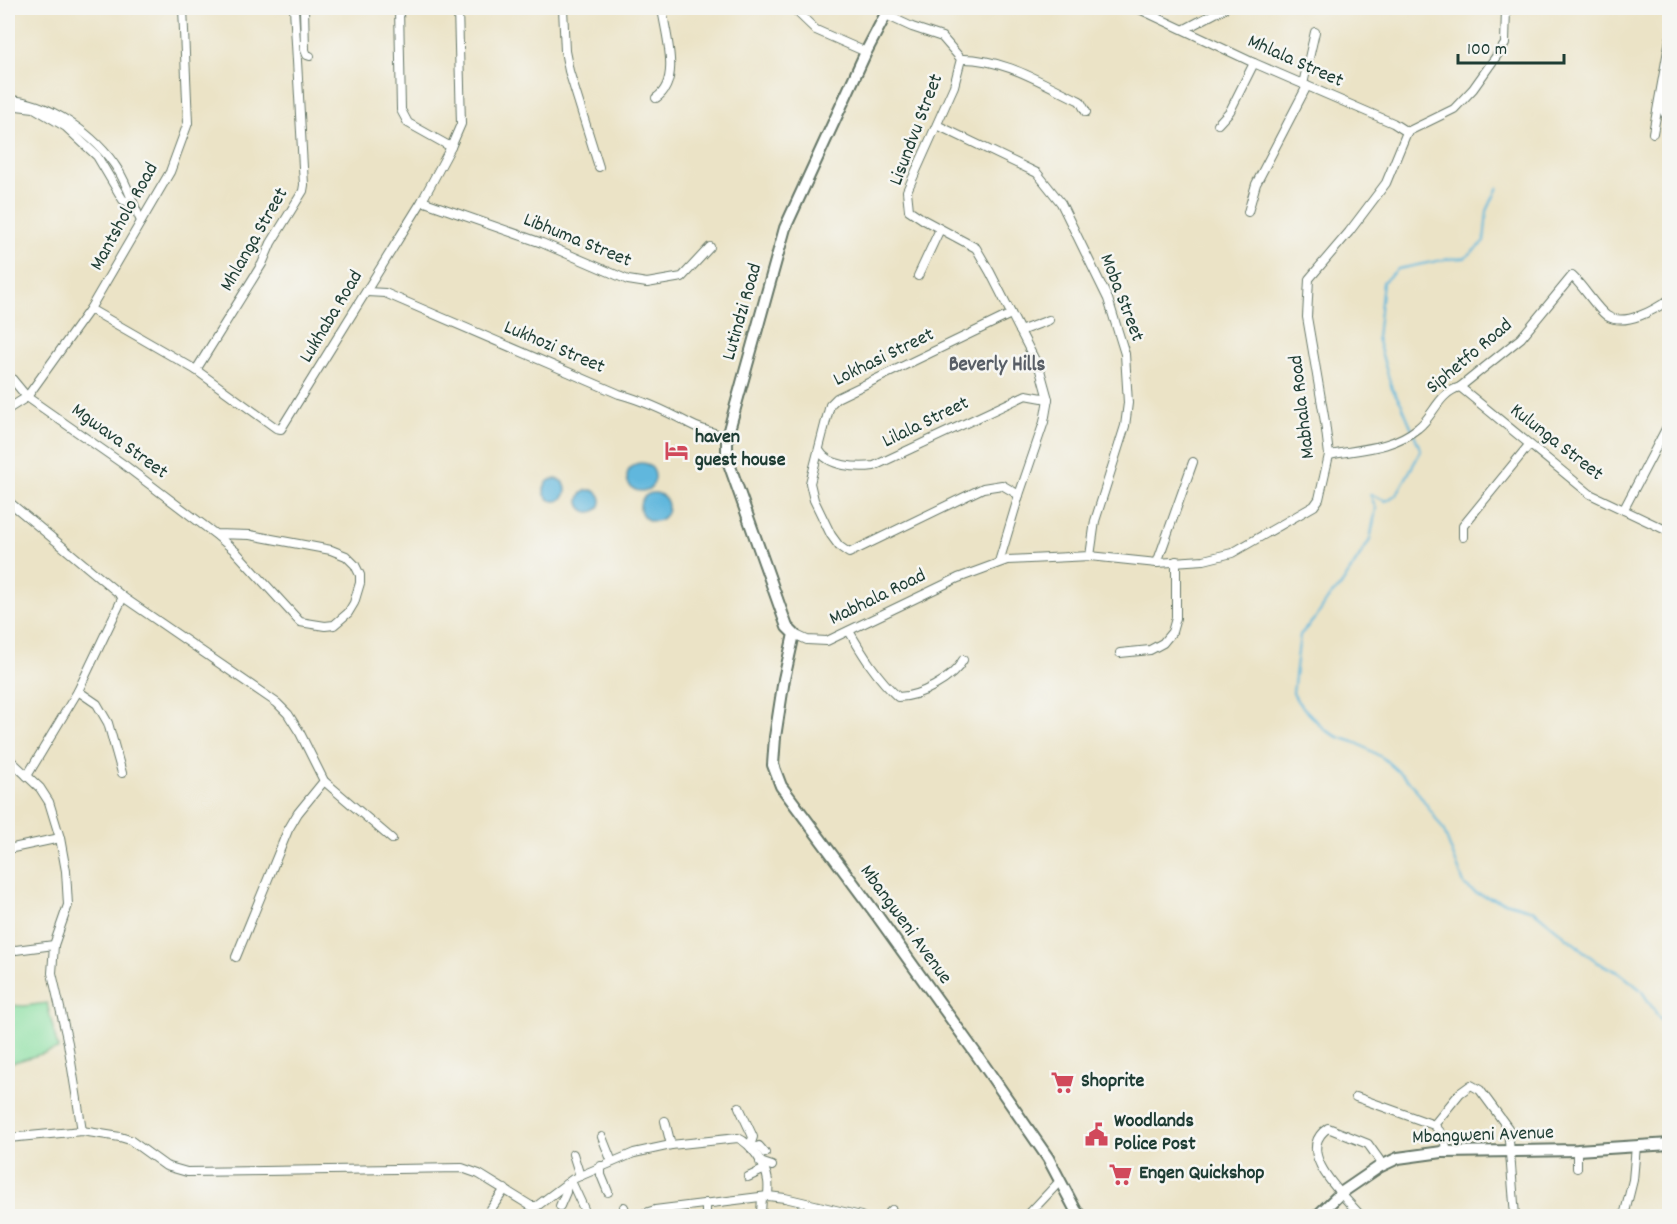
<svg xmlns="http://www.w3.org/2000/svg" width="1677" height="1224" font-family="Dekko,sans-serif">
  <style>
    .green { fill: #8adfa2; stroke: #548e6b; stroke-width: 1.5 }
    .water { fill: #60b7dd; stroke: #407a88; stroke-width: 1.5 }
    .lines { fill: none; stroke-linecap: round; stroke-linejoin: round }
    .stream { stroke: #60b7dd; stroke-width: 2 }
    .street-casing { stroke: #667767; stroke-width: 10 }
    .secondary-casing { stroke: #667767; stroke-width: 14 }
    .street { stroke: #fff; stroke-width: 8 }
    .secondary { stroke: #fff; stroke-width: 10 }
    .labels { text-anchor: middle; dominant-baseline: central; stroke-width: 5; stroke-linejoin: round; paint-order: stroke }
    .street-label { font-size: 20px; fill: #1f3d34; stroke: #f6f6f2 }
    .poi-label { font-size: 20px; font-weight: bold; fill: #1f3d34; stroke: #f6f6f2; text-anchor: start }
    .neighbourhood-label { font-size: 21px; font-weight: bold; fill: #585e66; stroke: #f6f6f2 }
  </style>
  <rect width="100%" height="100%" fill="#f6f6f2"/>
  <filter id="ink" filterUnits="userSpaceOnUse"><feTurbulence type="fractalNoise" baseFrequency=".0167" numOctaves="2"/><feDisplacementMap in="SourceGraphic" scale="12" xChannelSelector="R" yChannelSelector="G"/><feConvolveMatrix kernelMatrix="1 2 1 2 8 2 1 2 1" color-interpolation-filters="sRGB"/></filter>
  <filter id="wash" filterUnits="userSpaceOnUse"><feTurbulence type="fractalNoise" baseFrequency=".008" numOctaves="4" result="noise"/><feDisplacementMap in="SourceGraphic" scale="24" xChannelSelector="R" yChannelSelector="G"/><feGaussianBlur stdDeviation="1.35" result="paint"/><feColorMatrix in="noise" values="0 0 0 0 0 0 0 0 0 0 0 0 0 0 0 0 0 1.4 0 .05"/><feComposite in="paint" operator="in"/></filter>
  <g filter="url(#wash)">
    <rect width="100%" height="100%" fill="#ebe3c6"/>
    <polygon class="green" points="47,1003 58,1049 8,1064 8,1005 24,1006"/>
    <g class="water">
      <circle cx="641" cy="477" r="14"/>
      <circle cx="555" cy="490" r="11"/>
      <circle cx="590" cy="501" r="11"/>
      <circle cx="654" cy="507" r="14"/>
    </g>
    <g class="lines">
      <g class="stream">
        <polyline points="1412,429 1401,403 1392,389 1377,338 1383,282 1398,269 1447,259 1465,258 1484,242 1487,211 1498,187"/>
        <polyline points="1414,434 1421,451 1397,494 1386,501 1370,494 1376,509 1370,540 1340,587 1330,596 1317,616 1300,635 1293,693 1298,702 1325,730 1338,737 1357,743 1383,758 1413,785 1443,829 1465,886 1477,894 1533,910 1597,962 1620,973 1641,990 1658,1016 1670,1030"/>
      </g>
    </g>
  </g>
  <g filter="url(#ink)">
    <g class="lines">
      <defs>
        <g id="street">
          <polyline points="304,8 305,50 307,55 310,56"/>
          <polyline points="399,8 401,110 408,123 451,147"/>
          <polyline points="563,8 565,51 569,71 599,167"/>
          <polyline points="793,8 816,30 866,52"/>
          <polyline points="1137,8 1254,63 1393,123 1407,132"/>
          <polyline points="886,15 912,27 942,37 961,59 954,86 907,191 909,210 924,220 976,248 990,272 1040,370 1048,399 1044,422 1019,495 999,562"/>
          <polyline points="1185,29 1225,8"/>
          <path d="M961,59C1003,58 1042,83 1080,101L1086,112"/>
          <polyline points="1303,84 1315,32"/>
          <path d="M656,98C682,81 665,33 662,8"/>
          <path d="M8,100C48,101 97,136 118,170C128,185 133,205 141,221"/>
          <polyline points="1660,102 1669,123"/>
          <polyline points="8,105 34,108 66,127 97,156 123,200 132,203"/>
          <polyline points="1218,124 1230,111 1254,63"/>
          <polyline points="937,125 1037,173 1061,203 1108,299 1125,354 1128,403 1125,426 1095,521 1090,556"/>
          <polyline points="1653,133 1670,39"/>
          <polyline points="422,201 542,243 628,280 647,283 682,277 710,247"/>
          <polyline points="1248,212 1256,184 1307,86"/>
          <polyline points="918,276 940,229"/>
          <path d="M367,292L385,293L619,394C645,401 666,411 690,424C701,430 715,433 727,437"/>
          <polyline points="90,309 196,370 276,428 281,429 422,201 451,147 461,124 458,8"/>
          <polyline points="1011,314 837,398 830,405 810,483 814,500 831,535 839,546 849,553 983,488 1002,485 1019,495"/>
          <polyline points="1020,331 1049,320"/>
          <polyline points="196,370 262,264 271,243 303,191 304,185 294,8"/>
          <polyline points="8,374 27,397 123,464 215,534 235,551 300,622 325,626 334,625 348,613 354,603 360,583 360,575 355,565 346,556 331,550 250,535 215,534"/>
          <polyline points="1460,387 1590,494 1670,532"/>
          <polyline points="8,409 27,397 90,309 170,172 188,123 183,8"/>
          <path d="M819,450C828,467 858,468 874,466L1026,395L1048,399"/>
          <path d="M1329,455C1360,449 1392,449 1418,428C1434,416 1438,393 1460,387L1521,338L1572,276C1584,287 1596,308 1607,316C1625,327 1655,310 1670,299"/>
          <polyline points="8,501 123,597 277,703 288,714 300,733 324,781 392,839"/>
          <polyline points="1624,509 1670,421"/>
          <polyline points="1463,537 1463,526 1529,445"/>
          <polyline points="1157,563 1193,462"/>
          <path d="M849,631C863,655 877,678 898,697C919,697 953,679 963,660"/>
          <polyline points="794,634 807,640 827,641 958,578 1007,560 1090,556 1157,563 1204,560 1232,553 1314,506 1319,499 1329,455 1325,422 1307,317 1309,279 1349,232 1386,183 1407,132 1454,109 1473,89 1505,44 1506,8"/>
          <polyline points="1120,653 1150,650 1163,643 1172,632 1176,618 1176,561"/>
          <polyline points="78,691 97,704 108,723 122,773"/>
          <polyline points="8,758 40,788 49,802 60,838 66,871 68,905 54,945 52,973 68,1043 82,1131"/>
          <polyline points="27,776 78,691 123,597"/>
          <polyline points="8,849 60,838"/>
          <polyline points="8,951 54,945"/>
          <polyline points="236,957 288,830 298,813 324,781"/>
          <polyline points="1356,1097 1434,1125 1443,1135 1447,1152"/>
          <polyline points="739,1107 753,1137 750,1146"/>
          <polyline points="665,1121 671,1145"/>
          <polyline points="1434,1125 1460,1093 1471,1085 1480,1090 1508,1128 1515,1216"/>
          <polyline points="602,1137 612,1162"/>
          <path d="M8,1138L82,1131L120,1137L130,1140L166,1166L187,1172L462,1168L479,1174L531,1206H537L573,1179L634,1153L671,1145L738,1138C752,1144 766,1166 768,1181C769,1186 768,1192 768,1196"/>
          <polyline points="752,1150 759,1146 765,1153"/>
          <polyline points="573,1154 580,1176"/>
          <polyline points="760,1162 772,1166"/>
          <polyline points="601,1166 601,1175 608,1192"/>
          <polyline points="1577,1168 1577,1150"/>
          <polyline points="748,1177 763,1170"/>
          <polyline points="571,1181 584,1209"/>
          <polyline points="560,1206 566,1192 566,1184"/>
          <polyline points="624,1207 627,1216"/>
          <polyline points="761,1213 762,1197"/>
          <polyline points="706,1215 706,1203"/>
          <polyline points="486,1216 505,1189"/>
          <polyline points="636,1216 655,1210 768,1196 785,1198 861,1216"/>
          <polyline points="886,1216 892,1210"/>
          <polyline points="1027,1216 1060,1181"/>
          <path d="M1361,1216C1344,1196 1293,1151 1328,1128L1368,1144L1383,1165"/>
          <polyline points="1624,1216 1633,1180 1636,1146"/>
        </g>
        <g id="secondary">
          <polyline points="889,8 866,52 785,228 727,437 727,458 787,627 794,634 784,679 775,737 773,765 781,786 876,914 979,1058 1048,1158 1076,1211 1081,1216"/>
          <polyline points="1317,1216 1341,1193 1379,1167 1398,1158 1442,1152 1577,1150 1670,1144"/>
        </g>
      </defs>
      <use href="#street" class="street-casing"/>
      <use href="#secondary" class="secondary-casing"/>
      <use href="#street" class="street"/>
      <use href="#secondary" class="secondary"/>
    </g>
  </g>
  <defs>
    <symbol id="hotel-bare" viewBox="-9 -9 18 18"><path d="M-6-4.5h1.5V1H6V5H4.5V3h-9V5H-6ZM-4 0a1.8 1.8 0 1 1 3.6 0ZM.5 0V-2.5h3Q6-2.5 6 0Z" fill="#d1495b" stroke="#f6f6f2" stroke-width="2.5" paint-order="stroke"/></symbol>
    <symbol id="supermarket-bare" viewBox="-9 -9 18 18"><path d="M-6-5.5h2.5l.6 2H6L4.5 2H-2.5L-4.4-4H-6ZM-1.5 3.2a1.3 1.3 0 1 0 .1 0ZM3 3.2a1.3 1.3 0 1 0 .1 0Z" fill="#d1495b" stroke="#f6f6f2" stroke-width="2.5" paint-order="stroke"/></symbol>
    <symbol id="civic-bare" viewBox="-9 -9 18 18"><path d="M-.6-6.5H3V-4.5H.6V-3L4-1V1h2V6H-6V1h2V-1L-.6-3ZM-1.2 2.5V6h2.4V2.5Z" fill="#d1495b" stroke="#f6f6f2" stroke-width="2.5" paint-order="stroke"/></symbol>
  </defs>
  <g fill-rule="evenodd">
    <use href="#hotel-bare" x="660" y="434" width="33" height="33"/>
    <use href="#supermarket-bare" x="1046" y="1066" width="33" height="33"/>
    <use href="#civic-bare" x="1080" y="1118" width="33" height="33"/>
    <use href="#supermarket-bare" x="1104" y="1158" width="33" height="33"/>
  </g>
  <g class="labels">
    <g class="street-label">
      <text transform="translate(1295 62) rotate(24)">Mhlala Street</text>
      <text transform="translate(917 130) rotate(-69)">Lisundvu Street</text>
      <text transform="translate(125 217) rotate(-61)">Mantsholo Road</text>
      <text transform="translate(255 240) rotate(-60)">Mhlanga Street</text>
      <text transform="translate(577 241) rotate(22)">Libhuma Street</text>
      <text transform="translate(1121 298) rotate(69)">Moba Street</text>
      <text transform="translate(743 312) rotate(-74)">Lutindzi Road</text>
      <text transform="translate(332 317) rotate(-59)">Lukhaba Road</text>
      <text transform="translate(554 348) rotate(23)">Lukhozi Street</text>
      <text transform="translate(1470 357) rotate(-40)">Siphetfo Road</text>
      <text transform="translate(884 358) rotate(-26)">Lokhasi Street</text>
      <text transform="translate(1303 407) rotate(-97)">Mabhala Road</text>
      <text transform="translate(926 423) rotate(-26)">Lilala Street</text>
      <text transform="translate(119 442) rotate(36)">Mgwava Street</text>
      <text transform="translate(1556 443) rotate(38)">Kulunga Street</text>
      <text transform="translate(878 598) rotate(-26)">Mabhala Road</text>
      <text transform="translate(905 925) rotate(54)">Mbangweni Avenue</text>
      <text transform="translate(1483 1136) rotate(-2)">Mbangweni Avenue</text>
    </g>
    <g class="poi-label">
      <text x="695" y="438">haven<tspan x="695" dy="23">guest house</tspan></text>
      <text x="1081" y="1082">Shoprite</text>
      <text x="1114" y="1122">Woodlands<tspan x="1114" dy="23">Police Post</tspan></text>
      <text x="1139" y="1174">Engen Quickshop</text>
    </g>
    <g class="neighbourhood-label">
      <text x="997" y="366">Beverly Hills</text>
    </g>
  </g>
  <rect width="1677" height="1224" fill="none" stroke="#f6f6f2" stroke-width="30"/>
  <path d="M1458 54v9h106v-9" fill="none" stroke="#1f3d34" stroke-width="3"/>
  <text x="1467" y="54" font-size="18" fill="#1f3d34" stroke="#f6f6f2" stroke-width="4.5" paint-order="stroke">100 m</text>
</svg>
